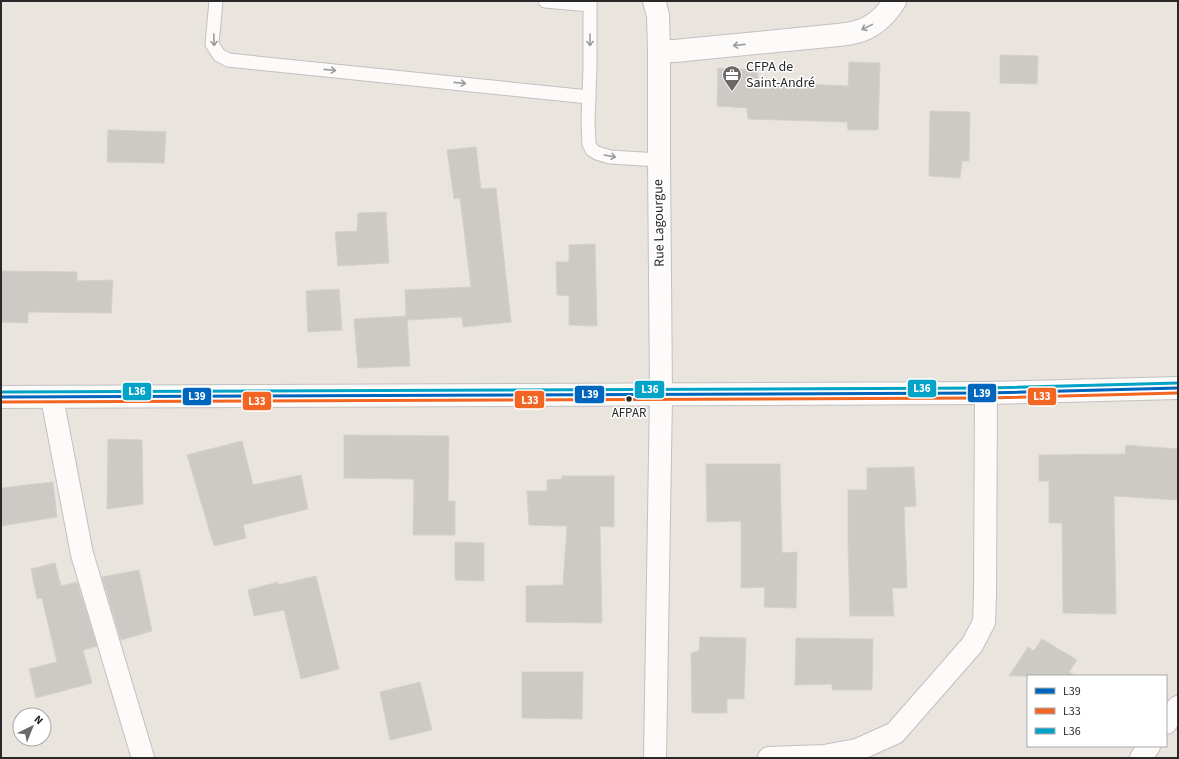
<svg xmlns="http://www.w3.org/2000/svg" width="1179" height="759" font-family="'Source Sans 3',sans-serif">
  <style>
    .building { fill: #cdcac5; stroke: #d4d0ca }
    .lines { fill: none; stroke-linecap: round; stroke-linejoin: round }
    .lane-casing { stroke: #c2c0c0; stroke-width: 15 }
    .street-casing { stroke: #c2c0c0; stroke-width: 24 }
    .secondary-casing { stroke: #c2c0c0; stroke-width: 24 }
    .lane { stroke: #fcfbfa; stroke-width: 13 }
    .street { stroke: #fcfbfa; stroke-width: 22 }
    .secondary { stroke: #fcfbfa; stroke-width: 22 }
    .bus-1-casing { stroke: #fff; stroke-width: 6 }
    .bus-2-casing { stroke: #fff; stroke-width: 6 }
    .bus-3-casing { stroke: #fff; stroke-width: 6 }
    .bus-1 { stroke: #0065bd; stroke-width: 3 }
    .bus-2 { stroke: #f26522; stroke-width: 3 }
    .bus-3 { stroke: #02a3c6; stroke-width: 3 }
    .oneway { stroke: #9d9c9c }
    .bus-dot { fill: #292929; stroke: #fff; stroke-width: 1.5 }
    .labels { text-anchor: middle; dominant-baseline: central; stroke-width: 3; stroke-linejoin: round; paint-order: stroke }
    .bus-label { font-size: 13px; fill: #292929; stroke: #fff }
    .poi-label { font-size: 14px; fill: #292929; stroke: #fff; text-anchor: start }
    .street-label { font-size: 14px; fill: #292929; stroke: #fff }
    .line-badge { stroke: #fff; stroke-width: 1.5 }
    .badge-label { font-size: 11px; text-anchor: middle; font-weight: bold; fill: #fff }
  </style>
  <rect width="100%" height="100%" fill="#e9e4de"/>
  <g class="building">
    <polygon points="1000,55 1038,56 1037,84 1000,83"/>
    <polygon points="849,62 880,63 878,130 848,130 847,122 748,119 747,108 717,106 718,68 757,70 759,82 848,86"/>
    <polygon points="930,111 970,112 969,161 962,161 960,178 929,176"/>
    <polygon points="108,130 166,132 164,163 107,162"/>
    <polygon points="476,147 481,189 496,188 511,322 463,327 462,317 407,320 410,366 358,368 354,319 406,316 405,290 471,287 460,198 454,199 447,150"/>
    <polygon points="386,212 389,263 338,266 335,232 357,231 358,213"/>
    <polygon points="595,244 597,326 569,325 569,296 557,295 556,262 569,262 569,245"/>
    <polygon points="1,271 77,272 77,281 113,280 111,313 28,312 28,323 1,322"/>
    <polygon points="339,289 342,330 308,332 306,291"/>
    <polygon points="344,435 449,436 448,501 455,501 455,535 413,535 414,479 344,478"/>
    <polygon points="108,439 142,440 143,504 107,509"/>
    <polygon points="242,441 253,485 301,475 308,509 243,525 246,538 214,546 187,455"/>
    <polygon points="1126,445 1178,449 1178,500 1114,496 1116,614 1063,613 1062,523 1049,523 1049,481 1039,481 1039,455 1125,454"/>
    <polygon points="706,464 780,464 782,553 797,552 796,608 764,607 765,587 741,588 741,521 707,522"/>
    <polygon points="914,467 916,506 904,507 907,588 892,588 894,616 850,616 848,544 848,490 867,490 867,468"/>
    <polygon points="562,476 614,476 614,527 600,526 602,623 526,622 526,586 563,585 567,526 529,525 527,491 547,491 547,480 562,479"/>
    <polygon points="53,482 57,517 1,526 1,488"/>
    <polygon points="455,542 484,543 484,581 455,580"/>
    <polygon points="55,563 61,586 77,582 97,646 83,650 92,683 36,698 29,669 57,662 42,598 37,599 31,569"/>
    <polygon points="139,570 152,631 121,640 102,577"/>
    <polygon points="316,576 339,669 301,679 284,610 254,616 248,590 278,582 278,585"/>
    <polygon points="700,637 746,638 744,699 727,699 727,713 692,713 691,653 699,651"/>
    <polygon points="796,638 873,639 872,690 832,690 832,684 795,685"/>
    <polygon points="1042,639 1077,660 1069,672 1076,676 1009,676 1028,647 1034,651"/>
    <polygon points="522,672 583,672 582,719 522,718"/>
    <polygon points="420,682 432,730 390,740 380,692"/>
  </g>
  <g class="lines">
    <defs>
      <g id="lane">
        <polyline points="216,1 212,44 219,55 228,60 589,97"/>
        <polyline points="545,1 590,5"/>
        <polyline points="590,1 590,68 588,121 589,144 592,150 597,153 610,157 659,160"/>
      </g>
      <g id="street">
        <polyline points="654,1 658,15 659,51 659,160 661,395 655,758"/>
        <path d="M659,51H675L838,35C844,34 850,34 856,32C873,28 886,15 895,1"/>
        <polyline points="52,398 82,554 143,758"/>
        <polyline points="1166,723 1178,707"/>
        <polyline points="769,758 824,756 857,750 895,733 972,645 984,622 985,596 986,393"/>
        <polyline points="1141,758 1149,746"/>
      </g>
      <polyline id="secondary" points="1,397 986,393 1178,388"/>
    </defs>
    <use href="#lane" class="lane-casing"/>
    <use href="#street" class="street-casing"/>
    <use href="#secondary" class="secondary-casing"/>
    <use href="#lane" class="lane"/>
    <use href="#street" class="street"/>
    <use href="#secondary" class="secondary"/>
    <defs>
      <polyline id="bus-1" points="1,397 986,393 1178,388"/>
      <polyline id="bus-2" points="1,402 986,398 1178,393"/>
      <polyline id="bus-3" points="1,392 986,388 1178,383"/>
    </defs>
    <use href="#bus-1" class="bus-1-casing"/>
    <use href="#bus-2" class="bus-2-casing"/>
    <use href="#bus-3" class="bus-3-casing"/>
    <use href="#bus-1" class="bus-1"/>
    <use href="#bus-2" class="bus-2"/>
    <use href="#bus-3" class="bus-3"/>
  </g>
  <defs><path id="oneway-shaft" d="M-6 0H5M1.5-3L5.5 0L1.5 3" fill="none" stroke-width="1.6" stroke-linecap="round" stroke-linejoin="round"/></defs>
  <g class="oneway">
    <use href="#oneway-shaft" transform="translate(867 27) rotate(154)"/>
    <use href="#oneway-shaft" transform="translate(214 40) rotate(88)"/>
    <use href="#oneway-shaft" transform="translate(590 40) rotate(90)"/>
    <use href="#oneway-shaft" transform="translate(739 45) rotate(174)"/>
    <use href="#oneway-shaft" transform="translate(330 70) rotate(6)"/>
    <use href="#oneway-shaft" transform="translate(460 83) rotate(6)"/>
    <use href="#oneway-shaft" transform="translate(610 156) rotate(10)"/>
  </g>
  <defs>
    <symbol id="office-pin" viewBox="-11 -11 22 30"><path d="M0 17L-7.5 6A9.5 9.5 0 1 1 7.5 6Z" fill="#6c6a68" stroke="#fff"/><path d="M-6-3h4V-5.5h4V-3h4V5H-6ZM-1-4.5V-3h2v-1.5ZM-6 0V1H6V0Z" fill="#fff"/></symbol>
  </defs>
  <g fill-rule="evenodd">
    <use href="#office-pin" x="721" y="64" width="22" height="30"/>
  </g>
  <circle class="bus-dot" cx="629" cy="399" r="3.5"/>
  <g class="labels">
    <g class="bus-label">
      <text x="629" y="413">AFPAR</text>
    </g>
    <g class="poi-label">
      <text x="746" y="67">CFPA de<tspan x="746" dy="16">Saint-André</tspan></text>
    </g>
    <g class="street-label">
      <text transform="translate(659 223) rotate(-91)">Rue Lagourgue</text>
    </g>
  </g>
  <g class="line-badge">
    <rect x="907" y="379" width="30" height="19" rx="4" fill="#02a3c6"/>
    <rect x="634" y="380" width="31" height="19" rx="4" fill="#02a3c6"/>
    <rect x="122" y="382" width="30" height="19" rx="4" fill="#02a3c6"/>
    <rect x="967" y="383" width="30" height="20" rx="4" fill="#0065bd"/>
    <rect x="574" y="385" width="31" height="19" rx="4" fill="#0065bd"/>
    <rect x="182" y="387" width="30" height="19" rx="4" fill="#0065bd"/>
    <rect x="1027" y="387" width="30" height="19" rx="4" fill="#f26522"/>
    <rect x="514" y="390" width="31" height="19" rx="4" fill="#f26522"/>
    <rect x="242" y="391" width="30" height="20" rx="4" fill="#f26522"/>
  </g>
  <g class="badge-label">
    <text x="922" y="392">L36</text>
    <text x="650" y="393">L36</text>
    <text x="137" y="395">L36</text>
    <text x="982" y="397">L39</text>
    <text x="590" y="398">L39</text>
    <text x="197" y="400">L39</text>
    <text x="1042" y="400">L33</text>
    <text x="530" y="404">L33</text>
    <text x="257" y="405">L33</text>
  </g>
  <rect width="1179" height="759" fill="none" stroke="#292929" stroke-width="4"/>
  <rect x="1027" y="675" width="140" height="72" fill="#ffffff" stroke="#a9a9a9"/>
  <rect x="1035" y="688" width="20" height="6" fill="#0065bd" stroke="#a9a9a9"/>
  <text x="1063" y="695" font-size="12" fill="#292929">L39</text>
  <rect x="1035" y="708" width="20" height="6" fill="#f26522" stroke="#a9a9a9"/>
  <text x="1063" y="715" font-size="12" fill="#292929">L33</text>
  <rect x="1035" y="728" width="20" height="6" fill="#02a3c6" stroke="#a9a9a9"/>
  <text x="1063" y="735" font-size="12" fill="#292929">L36</text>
  <g transform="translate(32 727) rotate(43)"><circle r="19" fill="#ffffff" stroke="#a9a9a9"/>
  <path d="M0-3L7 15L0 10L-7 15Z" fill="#6c6a68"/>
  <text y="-6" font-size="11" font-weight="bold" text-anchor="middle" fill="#292929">N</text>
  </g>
</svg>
